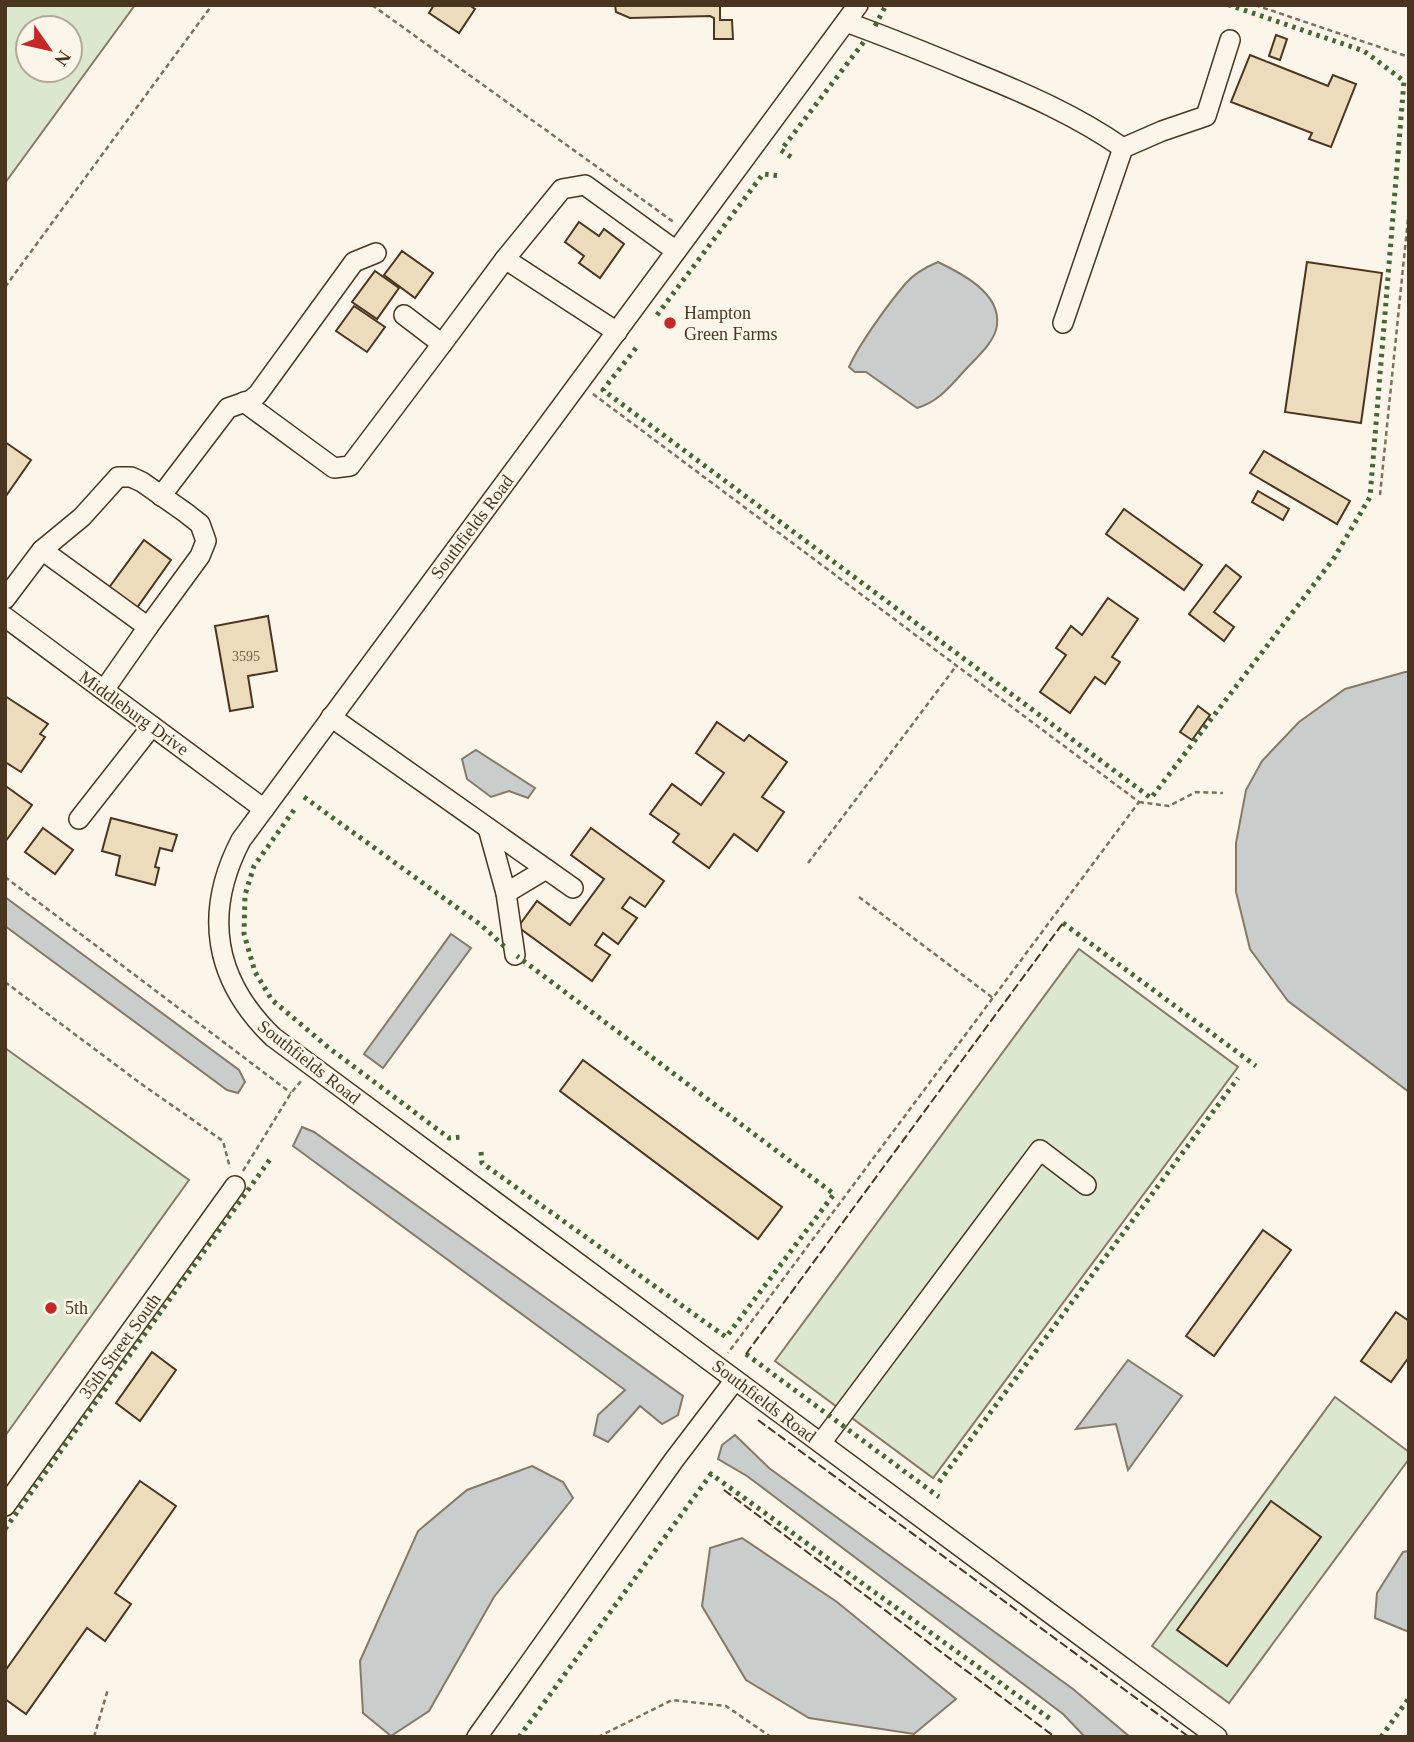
<svg xmlns="http://www.w3.org/2000/svg" width="1414" height="1742" font-family="'Times New Roman',serif">
  <style>
    .green { fill: #dce7d0; stroke: #887966; stroke-width: 2; fill-rule: evenodd }
    .water { fill: #c9cecd; stroke: #887966; stroke-width: 2 }
    .building { fill: #ecdcbc; stroke: #4a3520; stroke-width: 2 }
    .lines { fill: none; stroke-linecap: round; stroke-linejoin: round }
    .minor-casing { stroke: #4a3520; stroke-width: 22 }
    .path { stroke: #7f6f5c; stroke-width: 2.5; stroke-dasharray: 5 3.5; stroke-linecap: butt }
    .minor { stroke: #fbf6e9; stroke-width: 19 }
    .hedge { stroke: #436837; stroke-width: 5; stroke-dasharray: 3.5 5; stroke-linecap: butt }
    .fence { stroke: #4a3520; stroke-width: 2; stroke-dasharray: 9 3.5; stroke-linecap: butt }
    .poi-dot { fill: #c62828; stroke: #fbf6e9; stroke-width: 2.5 }
    .labels { text-anchor: middle; dominant-baseline: central; stroke-width: 5; stroke-linejoin: round; paint-order: stroke }
    .number-label { font-size: 14px; fill: #725f47 }
    .poi-label { font-size: 18px; fill: #4a3520; stroke: #fbf6e9; text-anchor: start }
    .street-label { font-size: 18px; fill: #4a3520; stroke: #fbf6e9 }
  </style>
  <rect width="100%" height="100%" fill="#fbf6e9"/>
  <g class="green">
    <path d="M5,5H135L5,183ZM28,28H70V70H28Z"/>
    <polygon points="1079,949 1238,1067 933,1478 775,1361"/>
    <polygon points="5,1048 189,1180 5,1436"/>
    <polygon points="1335,1397 1409,1452 1409,1459 1229,1703 1152,1646"/>
  </g>
  <g class="water">
    <path d="M938,262C961,273 1001,293 997,325C995,342 977,357 967,368C951,385 940,401 917,408L866,372H855L849,367C859,344 889,303 906,283C915,273 926,267 938,262Z"/>
    <polygon points="1405,672 1409,672 1409,1092 1288,1001 1250,949 1236,892 1236,843 1246,790 1262,761 1299,722 1345,689"/>
    <polygon points="476,750 535,788 528,798 509,791 491,797 467,779 462,759"/>
    <polygon points="5,897 239,1070 245,1082 238,1093 227,1090 5,926"/>
    <polygon points="451,934 471,948 383,1068 364,1054"/>
    <polygon points="302,1127 314,1132 683,1396 678,1415 662,1424 640,1406 608,1442 594,1435 598,1415 625,1390 293,1146"/>
    <polygon points="1128,1360 1182,1396 1128,1470 1116,1424 1076,1429"/>
    <polygon points="735,1435 769,1468 1073,1689 1130,1737 1085,1737 1063,1714 747,1476 718,1459 722,1445"/>
    <polygon points="532,1466 563,1482 573,1498 494,1597 429,1711 391,1736 363,1713 360,1661 418,1531 467,1490"/>
    <polygon points="742,1538 837,1602 956,1699 914,1734 809,1718 746,1680 702,1606 710,1548"/>
    <polygon points="1409,1551 1409,1632 1375,1618 1377,1593 1403,1552"/>
  </g>
  <g class="building">
    <polygon points="434,5 469,5 475,9 459,33 429,13"/>
    <polygon points="615,5 720,5 720,20 732,20 733,39 714,39 714,18 710,16 630,18 616,12"/>
    <polygon points="1276,35 1287,39 1280,60 1269,56"/>
    <polygon points="1250,55 1328,86 1333,75 1356,84 1331,147 1309,139 1312,133 1231,102"/>
    <polygon points="579,222 599,236 604,229 624,244 600,278 579,263 584,256 565,242"/>
    <polygon points="402,251 433,273 415,298 384,275"/>
    <polygon points="1307,262 1382,273 1361,423 1285,412"/>
    <polygon points="375,271 399,288 377,319 352,302"/>
    <polygon points="354,306 385,327 367,352 336,331"/>
    <polygon points="5,442 31,460 6,496 5,495"/>
    <polygon points="1264,451 1350,501 1337,524 1250,473"/>
    <polygon points="1258,491 1289,509 1283,520 1252,502"/>
    <polygon points="1124,509 1202,565 1184,590 1106,534"/>
    <polygon points="144,540 171,560 136,609 108,589"/>
    <polygon points="1226,565 1241,577 1214,612 1234,627 1224,641 1189,614"/>
    <polygon points="1108,598 1138,619 1112,657 1120,662 1105,684 1095,677 1070,713 1040,692 1066,655 1056,648 1071,626 1082,635"/>
    <polygon points="268,616 277,671 248,676 253,707 230,711 215,626"/>
    <polygon points="5,696 48,724 40,734 45,737 21,772 5,762"/>
    <polygon points="1198,706 1210,715 1192,740 1180,732"/>
    <polygon points="717,722 744,741 749,735 787,762 762,797 784,812 757,851 734,834 709,868 673,842 679,834 650,814 672,784 701,805 724,773 696,753"/>
    <polygon points="7,787 32,805 5,842 5,789"/>
    <polygon points="111,818 177,835 172,851 160,848 155,867 159,868 155,885 116,875 120,856 102,851"/>
    <polygon points="43,828 73,850 55,874 25,852"/>
    <polygon points="591,828 664,881 645,907 630,897 622,908 637,918 618,944 603,933 595,945 610,955 592,981 518,927 537,901 570,925 604,879 571,855"/>
    <polygon points="583,1060 782,1207 758,1239 560,1091"/>
    <polygon points="1263,1230 1291,1250 1214,1356 1186,1336"/>
    <polygon points="1396,1312 1409,1321 1409,1357 1391,1382 1361,1361"/>
    <polygon points="152,1352 176,1370 140,1421 116,1403"/>
    <polygon points="140,1481 176,1506 115,1593 131,1604 105,1641 87,1628 26,1714 5,1699 5,1671"/>
    <polygon points="1271,1501 1321,1537 1227,1666 1177,1630"/>
  </g>
  <g class="lines">
    <defs>
      <g id="minor">
        <path d="M858,5L241,840C203,913 214,980 273,1037L1217,1737"/>
        <path d="M846,22C890,38 932,55 975,73C1027,94 1077,116 1123,148"/>
        <polyline points="404,315 442,344 505,259"/>
        <polyline points="1063,323 1123,148 1162,131 1206,116 1230,40"/>
        <polyline points="617,332 505,259 562,189 585,185 676,251"/>
        <polyline points="244,402 334,468 350,466 442,344"/>
        <polyline points="161,496 228,408 251,400 258,394 354,262 376,253"/>
        <polyline points="42,550 82,517 118,477 131,477 142,482 186,513 200,524 206,541 200,556 148,627"/>
        <polyline points="5,599 42,550 148,627 104,690"/>
        <polyline points="5,617 264,809"/>
        <polyline points="331,717 573,888"/>
        <polyline points="79,819 152,726"/>
        <polyline points="488,828 506,893 515,955"/>
        <polyline points="506,893 546,869"/>
        <polyline points="821,1443 1040,1150 1086,1185"/>
        <polyline points="5,1506 235,1186"/>
        <polyline points="477,1737 674,1460 735,1380"/>
      </g>
    </defs>
    <use href="#minor" class="minor-casing"/>
    <g class="path">
      <polyline points="372,5 675,223"/>
      <polyline points="1255,5 1409,57"/>
      <polyline points="5,287 212,5"/>
      <polyline points="593,394 1139,802 728,1353"/>
      <polyline points="1380,495 1409,209"/>
      <polyline points="1139,802 1169,806 1196,792 1223,793"/>
      <polyline points="808,863 957,665"/>
      <polyline points="5,877 291,1093"/>
      <polyline points="859,897 993,998"/>
      <polyline points="5,982 140,1083 223,1141 230,1168"/>
      <polyline points="243,1171 291,1093 302,1080"/>
      <polyline points="94,1737 108,1689"/>
      <polyline points="598,1737 672,1700 726,1706 771,1737"/>
    </g>
    <use href="#minor" class="minor"/>
    <g class="hedge">
      <polyline points="875,26 886,5"/>
      <polyline points="791,157 781,150 866,39"/>
      <polyline points="657,315 763,174 781,176"/>
      <polyline points="636,348 603,390 1151,798 1334,558 1370,497 1404,81 1364,51 1229,5"/>
      <polyline points="304,797 481,925 506,948"/>
      <polyline points="294,810 254,866 245,895 244,934 255,972 272,1000 329,1048 449,1138 464,1137"/>
      <polyline points="1063,923 1256,1066"/>
      <polyline points="481,1152 482,1163 726,1337 834,1194 517,956"/>
      <polyline points="746,1354 939,1497"/>
      <polyline points="939,1482 1238,1078"/>
      <polyline points="5,1529 271,1158"/>
      <polyline points="519,1737 711,1474 1053,1721"/>
      <polyline points="1381,1737 1409,1698"/>
    </g>
    <g class="fence">
      <polyline points="746,1354 1063,923"/>
      <polyline points="758,1420 1189,1737"/>
      <polyline points="724,1490 1055,1737"/>
    </g>
  </g>
  <g class="poi-dot">
    <circle cx="670" cy="323" r="7"/>
    <circle cx="51" cy="1308" r="7"/>
  </g>
  <g class="labels">
    <g class="number-label">
      <text x="246" y="656">3595</text>
    </g>
    <g class="poi-label">
      <text x="684" y="313">Hampton<tspan x="684" dy="21">Green Farms</tspan></text>
      <text x="65" y="1308">5th</text>
    </g>
    <g class="street-label">
      <text transform="translate(472 527) rotate(-53)">Southfields Road</text>
      <text transform="translate(134 713) rotate(36)">Middleburg Drive</text>
      <text transform="translate(309 1062) rotate(38)">Southfields Road</text>
      <text transform="translate(120 1346) rotate(-54)">35th Street South</text>
      <text transform="translate(764 1401) rotate(37)">Southfields Road</text>
    </g>
  </g>
  <rect width="1414" height="1742" fill="none" stroke="#4a3520" stroke-width="14"/>
  <g transform="translate(49 49) rotate(124)"><circle r="33" fill="#fbf6e9" stroke="#b4a999" stroke-width="2"/>
  <path d="M0-5L12 26L0 18L-12 26Z" fill="#c62828"/>
  <text y="-10" font-size="19" font-weight="bold" text-anchor="middle" fill="#4a3520">N</text>
  </g>
</svg>
